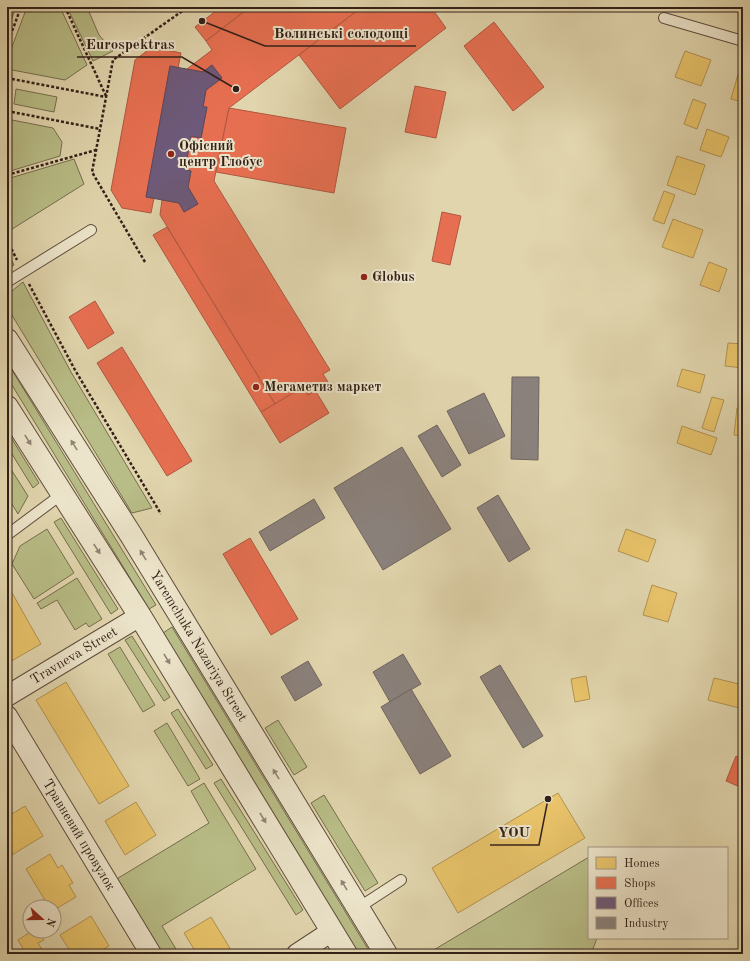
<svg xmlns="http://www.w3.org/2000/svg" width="750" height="961" font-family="'Old Standard TT',serif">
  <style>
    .green { fill: #b8bc86; stroke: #766e4f }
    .homes { fill: #e9c46a; stroke: #b29351 }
    .shops { fill: #e76f51; stroke: #b15740 }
    .offices { fill: #6d597a; stroke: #5c485d }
    .industry { fill: #8a817c; stroke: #70645e }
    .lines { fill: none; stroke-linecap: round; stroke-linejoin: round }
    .service-casing { stroke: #5e4d3d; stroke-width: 12 }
    .minor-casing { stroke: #5e4d3d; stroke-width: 22 }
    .tertiary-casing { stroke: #5e4d3d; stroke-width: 24 }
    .path { stroke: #332018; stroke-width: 2.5; stroke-dasharray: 3 2; stroke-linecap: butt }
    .service { stroke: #ece4ca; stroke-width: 10 }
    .minor { stroke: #ece4ca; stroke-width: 20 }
    .tertiary { stroke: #ece4ca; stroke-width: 22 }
    .oneway { fill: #908271 }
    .poi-dot { fill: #8f2418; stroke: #ece4ca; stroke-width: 1.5 }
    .labels { text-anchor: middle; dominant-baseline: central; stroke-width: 4; stroke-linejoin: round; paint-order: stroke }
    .poi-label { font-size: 14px; font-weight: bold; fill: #332018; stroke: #ece4ca; text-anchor: start }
    .street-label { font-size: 14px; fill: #332018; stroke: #ece4ca }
    .leader { fill: none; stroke: #332018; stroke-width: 1.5 }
    .callout-dot { fill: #332018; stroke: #ece4ca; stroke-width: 1.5 }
    .callout-label { font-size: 15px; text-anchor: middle; font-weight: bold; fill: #332018; stroke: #ece4ca; stroke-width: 4; stroke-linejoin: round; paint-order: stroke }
  </style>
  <rect width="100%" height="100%" fill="#e1d5ad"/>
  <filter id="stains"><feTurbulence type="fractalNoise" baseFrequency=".005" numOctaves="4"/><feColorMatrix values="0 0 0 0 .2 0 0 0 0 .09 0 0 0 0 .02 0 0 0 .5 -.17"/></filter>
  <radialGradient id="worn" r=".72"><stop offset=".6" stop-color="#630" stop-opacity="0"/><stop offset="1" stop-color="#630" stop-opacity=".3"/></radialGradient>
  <g class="green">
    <polygon points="7,7 16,7 7,32"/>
    <polygon points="27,7 60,7 87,65 65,80 7,69 7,60"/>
    <polygon points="67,7 87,7 99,35 113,51 93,61"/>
    <polygon points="16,89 57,97 54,112 14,104"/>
    <polygon points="7,119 53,128 62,142 60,156 7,172"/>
    <polygon points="74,159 84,184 9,231 7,227 7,179"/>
    <polygon points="7,250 14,265 7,269"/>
    <polygon points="23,282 71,372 152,508 132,513 7,307 7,295"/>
    <polygon points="7,362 156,605 149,609 7,377"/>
    <polygon points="7,431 39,483 33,488 7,446"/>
    <polygon points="7,463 28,496 18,514 7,496"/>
    <polygon points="61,518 118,609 111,614 54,522"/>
    <polygon points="47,529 74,573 34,599 12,564 20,546"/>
    <polygon points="77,578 102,619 89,627 86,623 75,630 57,600 41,609 37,603"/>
    <polygon points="172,627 371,954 358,954 163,633"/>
    <polygon points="132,636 170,697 164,701 125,640"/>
    <polygon points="120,647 155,705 143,712 108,654"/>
    <polygon points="178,709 213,765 206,769 171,713"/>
    <polygon points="278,720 307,767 294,775 265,728"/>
    <polygon points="167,723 200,779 188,786 154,731"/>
    <polygon points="221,779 303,910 296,915 214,783"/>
    <polygon points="204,783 256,869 162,926 179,954 159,954 115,880 209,823 191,791"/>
    <polygon points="324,795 378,883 365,891 311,803"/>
    <polygon points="589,857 589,938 597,938 591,954 427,954"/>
  </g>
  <g class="homes">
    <polygon points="685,51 711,60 701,86 675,77"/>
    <polygon points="739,71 743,72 743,102 731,99"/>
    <polygon points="693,99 706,104 697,129 684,124"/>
    <polygon points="707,129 729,137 721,157 700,150"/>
    <polygon points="677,156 705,165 695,195 667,185"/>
    <polygon points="664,191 675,195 664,224 653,220"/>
    <polygon points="673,219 703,230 693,258 662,247"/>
    <polygon points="709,262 727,269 719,292 700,285"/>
    <polygon points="728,343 743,344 743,368 725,366"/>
    <polygon points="682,369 705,375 700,393 677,386"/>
    <polygon points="712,397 724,400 714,432 702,428"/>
    <polygon points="737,408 743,408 743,436 734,435"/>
    <polygon points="682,426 717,438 711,455 677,443"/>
    <polygon points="626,529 656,540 648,562 618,551"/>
    <polygon points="7,584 41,644 8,663 7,662"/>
    <polygon points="652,585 677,593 668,622 643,615"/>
    <polygon points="586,676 590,699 575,702 571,679"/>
    <polygon points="714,678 743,685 743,709 708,700"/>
    <polygon points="66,682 129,786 99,804 36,700"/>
    <polygon points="558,793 585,838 458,913 432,868"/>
    <polygon points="136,802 156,835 125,855 105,821"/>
    <polygon points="25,806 43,836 7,858 7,817"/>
    <polygon points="743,816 743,827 739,825"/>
    <polygon points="50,854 58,868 62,865 73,883 69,885 76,897 54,910 54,907 49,907 26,869"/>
    <polygon points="91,916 109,946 96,954 72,954 60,935"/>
    <polygon points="211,917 231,950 224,954 197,954 184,933"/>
    <polygon points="32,931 39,931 44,940 38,943 44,953 43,954 26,954 18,940"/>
  </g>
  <g class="shops">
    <polygon points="221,7 250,7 206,41 195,27"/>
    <polygon points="250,7 362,7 229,108 214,181 330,370 323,374 328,382 308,395 303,387 275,404 160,215 162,200 179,203 184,212 198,204 188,187 191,171 185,169 191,136 201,138 207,107 203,107 206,90 222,78 212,65 203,72 187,69 212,50 206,41"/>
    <polygon points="362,7 431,7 446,28 340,109 299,55"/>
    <polygon points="494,22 544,87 513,111 464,46"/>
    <polygon points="152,47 181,53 178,68 170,66 146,197 154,198 151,213 122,208 111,190 135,60"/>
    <polygon points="415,86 446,92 436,138 405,132"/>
    <polygon points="229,108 346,128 334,193 216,172"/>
    <polygon points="442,212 461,216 450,265 432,261"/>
    <polygon points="167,227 275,404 261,412 153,235"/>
    <polygon points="95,301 114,333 88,349 69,317"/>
    <polygon points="122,347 192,461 167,476 97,363"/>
    <polygon points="303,387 308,395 315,390 329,413 280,443 261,412"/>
    <polygon points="250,538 298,619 271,635 223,554"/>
    <polygon points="736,756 743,760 743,779 740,787 726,781"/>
  </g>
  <polygon class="offices" points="212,65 222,78 206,90 203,107 207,107 201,138 191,136 185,169 191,171 188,187 198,204 184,212 179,203 146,197 170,66 203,72"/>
  <g class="industry">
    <polygon points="512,377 539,377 538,460 511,459"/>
    <polygon points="484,393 505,436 469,454 447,411"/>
    <polygon points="437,425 461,465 442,477 418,436"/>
    <polygon points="402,447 451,529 383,570 334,488"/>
    <polygon points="498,495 530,549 509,562 477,508"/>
    <polygon points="314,499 325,518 270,551 259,532"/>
    <polygon points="403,654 421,684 390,702 373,672"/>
    <polygon points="308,661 322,685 295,701 281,677"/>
    <polygon points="500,665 543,736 523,748 480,677"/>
    <polygon points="411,689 451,756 420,774 381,707"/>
  </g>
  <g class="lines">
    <defs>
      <g id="service">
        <polyline points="664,18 743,41"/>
        <polyline points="7,282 91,230"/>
        <polyline points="7,535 62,494"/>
        <polyline points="358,908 401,880"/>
      </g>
      <g id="minor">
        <path id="s1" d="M7,696L140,616"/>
        <path id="s2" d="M7,716L151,954"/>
        <polyline points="297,954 332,931"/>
      </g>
      <g id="tertiary">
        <path id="s3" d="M7,340L131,535L386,954"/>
        <polyline points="7,407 140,616 346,954"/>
      </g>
    </defs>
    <use href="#service" class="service-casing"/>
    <use href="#minor" class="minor-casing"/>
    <use href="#tertiary" class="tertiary-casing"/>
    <g class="path">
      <polyline points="65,7 106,96"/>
      <polyline points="7,45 21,7"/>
      <polyline points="7,78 106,97"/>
      <polyline points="7,111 100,129"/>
      <polyline points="7,175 96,150"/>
      <polyline points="7,240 17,260"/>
      <polyline points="145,262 92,172 113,60 188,7"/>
      <polyline points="29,284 75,370 161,514"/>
    </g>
    <use href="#service" class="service"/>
    <use href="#minor" class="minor"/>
    <use href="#tertiary" class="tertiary"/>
  </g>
  <defs><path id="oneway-solid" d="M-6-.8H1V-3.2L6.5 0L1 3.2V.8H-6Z"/></defs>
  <g class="oneway">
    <use href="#oneway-solid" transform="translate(28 440) rotate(58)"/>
    <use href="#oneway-solid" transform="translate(74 445) rotate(-122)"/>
    <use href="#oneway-solid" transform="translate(97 549) rotate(57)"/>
    <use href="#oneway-solid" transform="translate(143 555) rotate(-121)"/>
    <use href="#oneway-solid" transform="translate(167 659) rotate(59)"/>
    <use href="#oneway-solid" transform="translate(276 774) rotate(-121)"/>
    <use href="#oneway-solid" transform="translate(263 818) rotate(59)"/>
    <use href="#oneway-solid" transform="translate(344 885) rotate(-121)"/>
  </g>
  <g class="poi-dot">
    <circle cx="171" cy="154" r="4"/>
    <circle cx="364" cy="277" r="4"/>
    <circle cx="256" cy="387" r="4"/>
  </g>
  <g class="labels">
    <g class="poi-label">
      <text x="179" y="146">Офісний<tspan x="179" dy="16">центр Глобус</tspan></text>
      <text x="372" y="277">Globus</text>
      <text x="264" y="387">Мегаметиз маркет</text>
    </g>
    <g class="street-label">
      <text stroke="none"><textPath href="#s3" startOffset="361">Yaremchuka Nazariya Street</textPath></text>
      <text stroke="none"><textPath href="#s1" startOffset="78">Travneva Street</textPath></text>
      <text stroke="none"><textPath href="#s2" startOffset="139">Травневий провулок</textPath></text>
    </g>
  </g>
  <path class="leader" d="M202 21L265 46H416M236 89L182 57H77M548 799L539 845H490"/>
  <g class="callout-dot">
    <circle cx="202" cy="21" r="4"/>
    <circle cx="236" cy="89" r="4"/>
    <circle cx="548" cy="799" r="4"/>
  </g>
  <g class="callout-label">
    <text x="341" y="38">Волинські солодощі</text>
    <text x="130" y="49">Eurospektras</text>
    <text x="514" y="837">YOU</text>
  </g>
  <rect width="750" height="961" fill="none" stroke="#e1d5ad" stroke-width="24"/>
  <rect x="8" y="8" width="734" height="945" fill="none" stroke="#332018" stroke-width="2"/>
  <rect x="12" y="12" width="726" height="937" fill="none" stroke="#332018"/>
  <rect x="588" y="847" width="140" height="92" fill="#ece4ca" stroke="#a29683"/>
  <rect x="596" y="857" width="20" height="12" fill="#e9c46a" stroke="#a29683"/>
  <text x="624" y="867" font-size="12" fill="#332018">Homes</text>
  <rect x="596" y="877" width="20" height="12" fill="#e76f51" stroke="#a29683"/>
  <text x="624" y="887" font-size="12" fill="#332018">Shops</text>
  <rect x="596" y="897" width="20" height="12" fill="#6d597a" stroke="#a29683"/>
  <text x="624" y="907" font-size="12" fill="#332018">Offices</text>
  <rect x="596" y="917" width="20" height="12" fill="#8a817c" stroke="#a29683"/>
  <text x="624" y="927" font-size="12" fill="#332018">Industry</text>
  <g transform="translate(42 919) rotate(111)"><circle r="19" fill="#ece4ca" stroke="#a29683"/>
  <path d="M0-3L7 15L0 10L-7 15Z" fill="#8f2418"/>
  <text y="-6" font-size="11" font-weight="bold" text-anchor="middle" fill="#332018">N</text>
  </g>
  <rect width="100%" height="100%" filter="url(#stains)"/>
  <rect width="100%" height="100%" fill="url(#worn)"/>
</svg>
